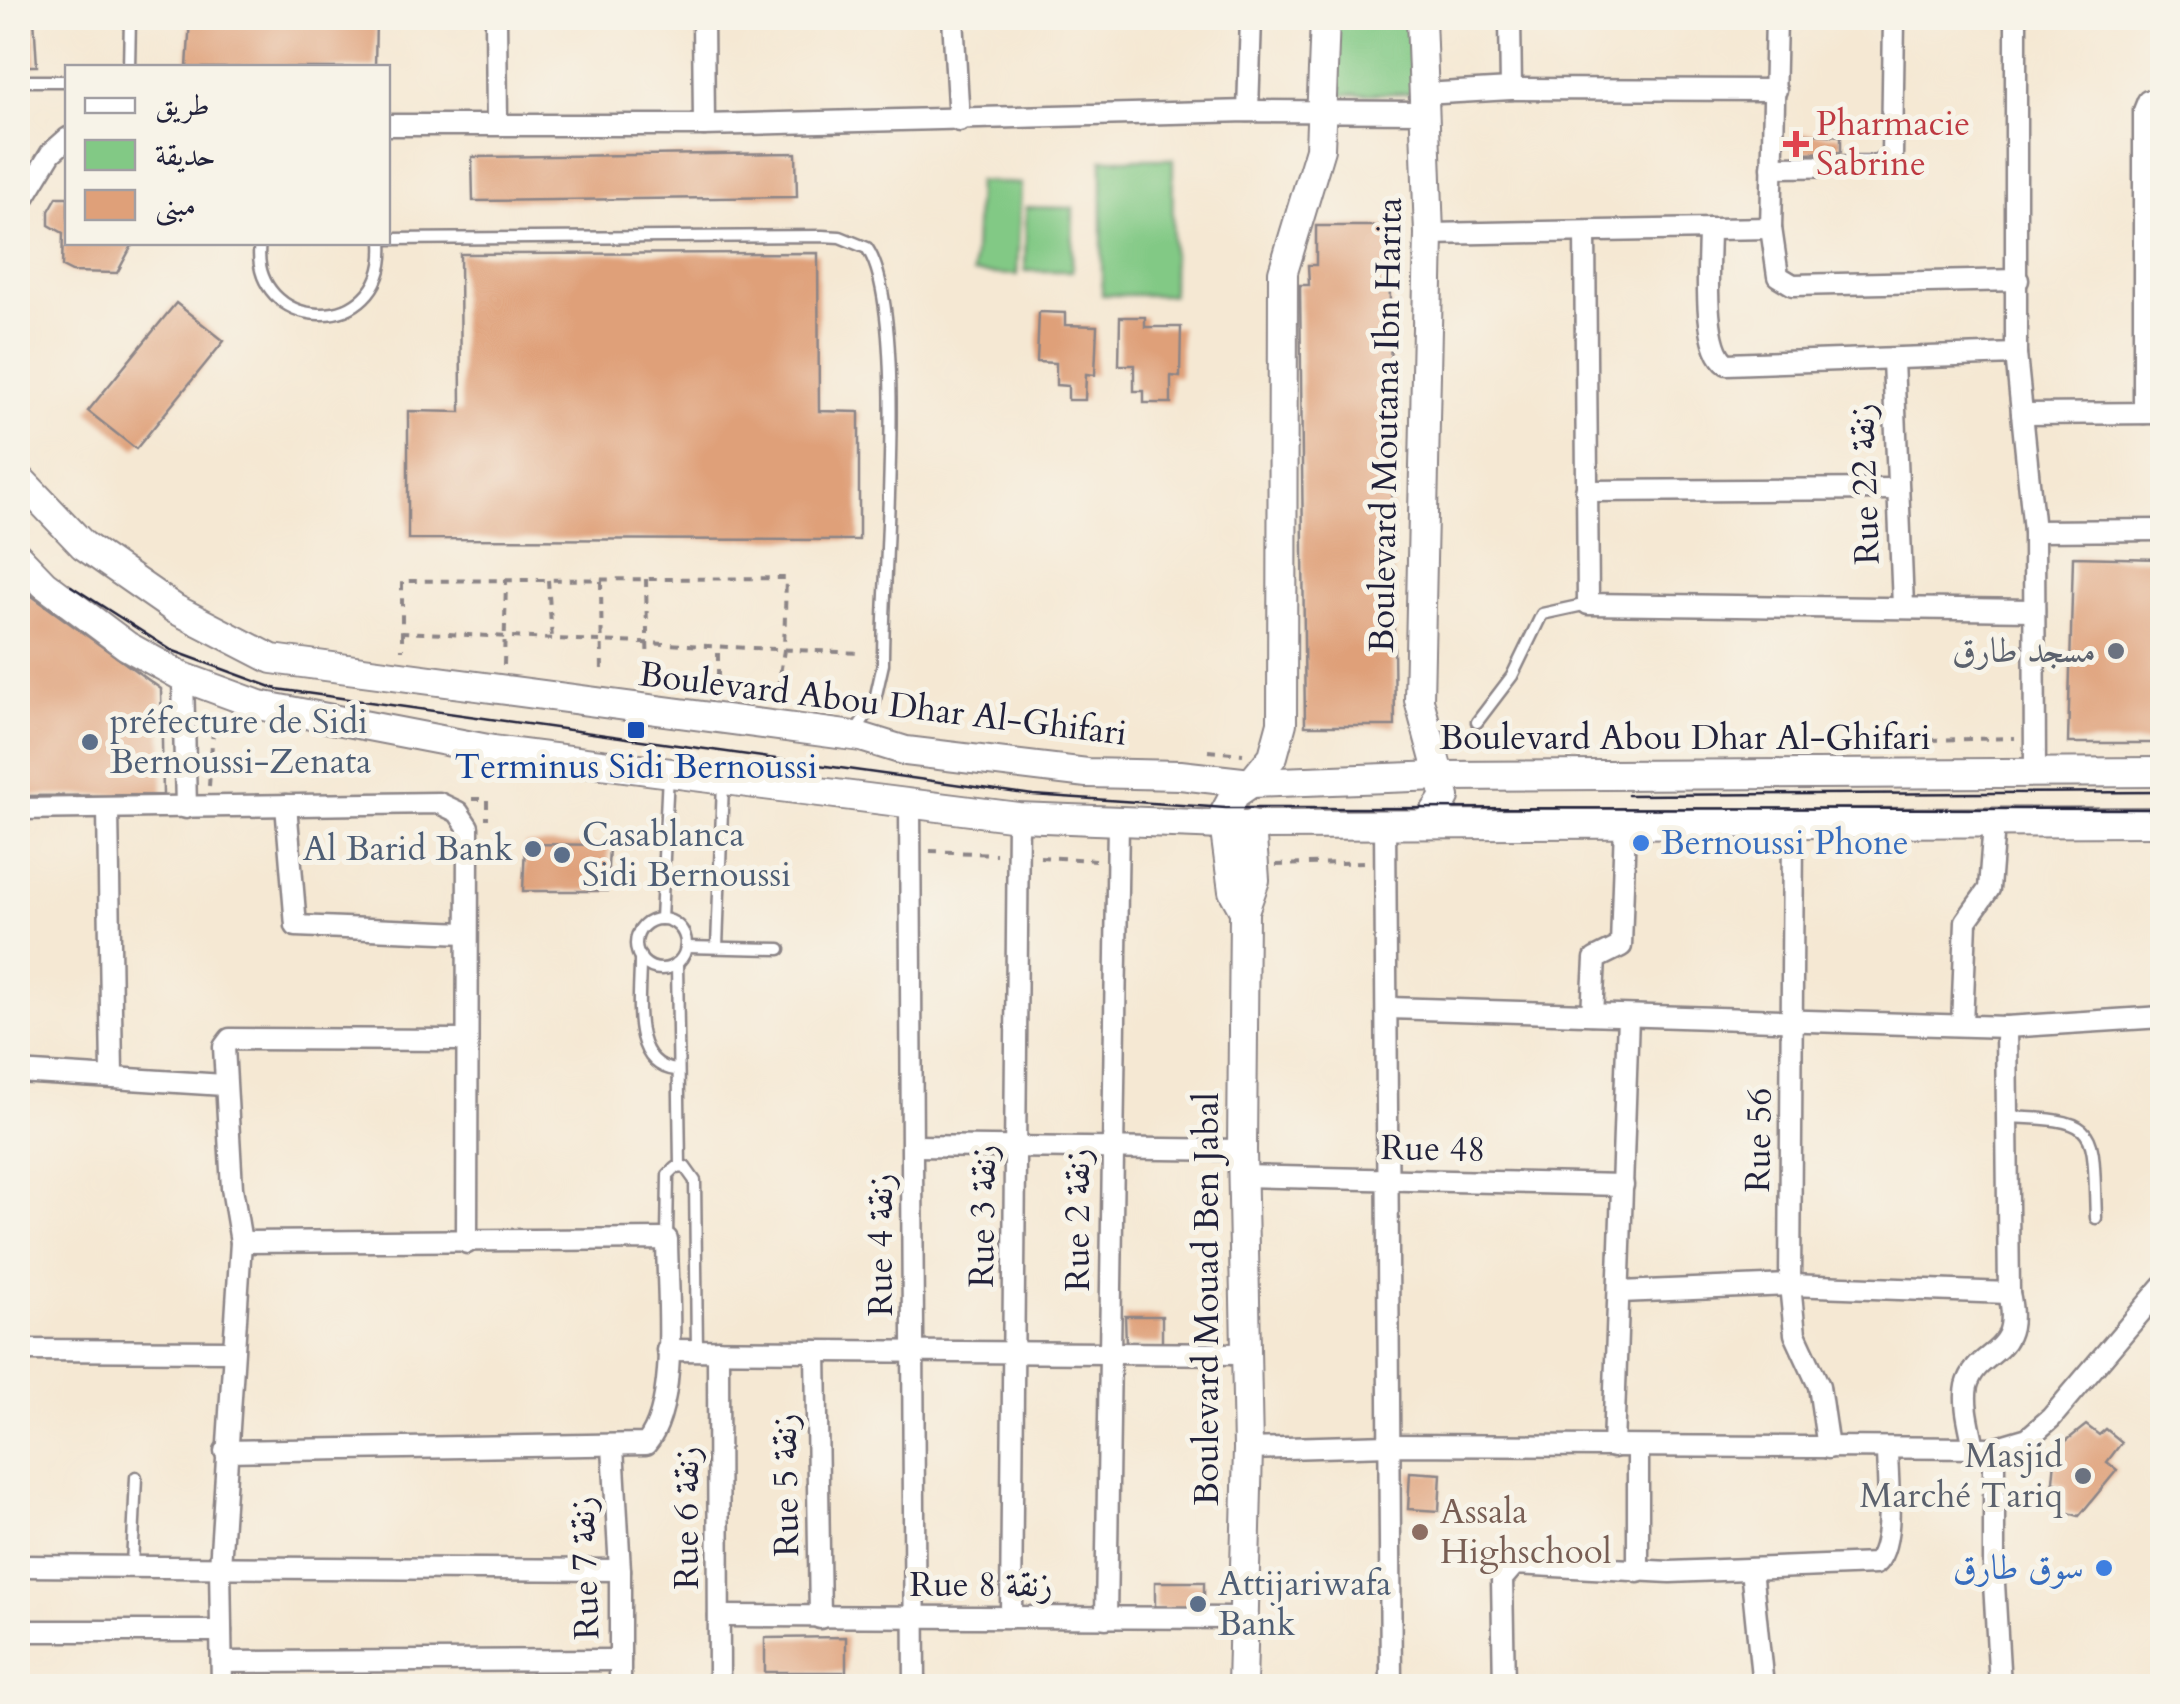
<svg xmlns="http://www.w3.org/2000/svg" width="2180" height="1704" font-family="Cardo,Amiri,serif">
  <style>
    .green { fill: #82c985; stroke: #527660; stroke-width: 2.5 }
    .building { fill: #dfa079 }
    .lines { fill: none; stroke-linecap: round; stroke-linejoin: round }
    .lane-casing { stroke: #8c8587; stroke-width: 15 }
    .street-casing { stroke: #8c8587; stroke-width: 25 }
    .secondary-casing { stroke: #8c8587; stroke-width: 32 }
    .path { stroke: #8c8587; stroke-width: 4; stroke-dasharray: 8 8; stroke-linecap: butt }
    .lane { stroke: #fff; stroke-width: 10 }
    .street { stroke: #fff; stroke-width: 20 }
    .secondary { stroke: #fff; stroke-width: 28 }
    .tram { stroke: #22223b; stroke-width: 2.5 }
    .health-dot { fill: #e0444e; stroke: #f7f3e8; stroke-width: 4 }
    .worship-dot { fill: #6b7280; stroke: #f7f3e8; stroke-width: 4 }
    .transit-dot { fill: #1a4fb4; stroke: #f7f3e8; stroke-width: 4 }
    .service-dot { fill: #5c6f8a; stroke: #f7f3e8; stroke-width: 4 }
    .shop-dot { fill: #3f7fe0; stroke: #f7f3e8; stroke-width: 4 }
    .education-dot { fill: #8d6e63; stroke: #f7f3e8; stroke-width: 4 }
    .labels { text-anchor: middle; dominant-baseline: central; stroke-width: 10; stroke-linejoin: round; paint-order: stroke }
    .health-label { font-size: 35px; fill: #be3a42; stroke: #f7f3e8; text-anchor: start }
    .street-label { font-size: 35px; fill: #22223b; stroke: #f7f3e8 }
    .worship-label { font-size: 35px; fill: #5b616d; stroke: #f7f3e8; text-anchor: end }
    .service-label { font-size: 35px; fill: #4e5e75; stroke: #f7f3e8; text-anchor: start }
    .transit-label { font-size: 35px; fill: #164399; stroke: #f7f3e8 }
    .shop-label { font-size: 35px; fill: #366cbe; stroke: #f7f3e8; text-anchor: start }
    .education-label { font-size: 35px; fill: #785e54; stroke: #f7f3e8; text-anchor: start }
  </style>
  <rect width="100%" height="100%" fill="#f7f3e8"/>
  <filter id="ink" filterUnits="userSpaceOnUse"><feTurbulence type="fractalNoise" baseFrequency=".01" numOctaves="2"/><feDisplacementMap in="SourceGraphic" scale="20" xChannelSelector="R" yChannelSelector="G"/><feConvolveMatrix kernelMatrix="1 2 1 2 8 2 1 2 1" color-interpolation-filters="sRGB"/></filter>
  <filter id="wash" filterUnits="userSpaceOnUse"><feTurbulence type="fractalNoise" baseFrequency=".0048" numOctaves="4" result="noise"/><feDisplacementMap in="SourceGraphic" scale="40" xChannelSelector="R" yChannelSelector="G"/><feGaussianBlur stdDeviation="2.25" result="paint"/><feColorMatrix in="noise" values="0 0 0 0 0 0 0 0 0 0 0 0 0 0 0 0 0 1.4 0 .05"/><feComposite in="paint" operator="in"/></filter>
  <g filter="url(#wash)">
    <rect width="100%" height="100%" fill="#f5e8d3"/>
    <g class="green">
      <polygon points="1329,18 1413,18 1413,93 1328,95"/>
      <polygon points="1102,159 1173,159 1172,295 1102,295"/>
      <polygon points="977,181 1021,184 1017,275 973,273"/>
      <polygon points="1026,207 1073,208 1072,271 1025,271"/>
    </g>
    <g id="blocks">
      <g class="building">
        <polygon points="18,18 34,18 37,66 18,66"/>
        <polygon points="190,18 376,18 375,68 187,68"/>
        <polygon points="1801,133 1841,136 1841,152 1800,153"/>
        <polygon points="796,153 797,197 473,201 472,157"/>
        <polygon points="57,197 68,197 68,242 134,242 117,273 72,272 62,267 63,233 49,225 49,211"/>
        <polygon points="1316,226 1389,226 1395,726 1305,726 1300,285 1309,285 1308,265 1316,265"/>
        <polygon points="818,253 819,411 859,412 859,540 408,539 408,411 461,412 460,254"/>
        <polygon points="176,303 224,341 136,449 88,411"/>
        <polygon points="1039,312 1065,313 1065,325 1097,326 1095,375 1086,374 1085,400 1068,400 1068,386 1056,385 1056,363 1037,362"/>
        <polygon points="1120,317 1145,317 1145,327 1181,327 1180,377 1171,376 1171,403 1144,403 1144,391 1134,391 1134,365 1119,365"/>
        <polygon points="2073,557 2162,559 2162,743 2068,743"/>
        <polygon points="18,586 161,689 163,795 18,796"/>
        <polygon points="525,844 609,845 607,891 523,891"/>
        <polygon points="1125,1316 1162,1316 1162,1344 1126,1344"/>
        <polygon points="2086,1425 2099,1435 2106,1429 2122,1442 2107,1462 2117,1470 2079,1516 2065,1512 2066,1487 2053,1481 2056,1449"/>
        <polygon points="1410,1472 1441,1474 1439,1511 1408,1509"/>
        <polygon points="1155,1582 1204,1582 1204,1610 1155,1609"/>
        <polygon points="846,1637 846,1672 765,1672 765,1638"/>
      </g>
    </g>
  </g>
  <g filter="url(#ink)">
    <use href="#blocks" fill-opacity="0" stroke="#8c8587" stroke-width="2.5"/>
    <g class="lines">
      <defs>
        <g id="lane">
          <polyline points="129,68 130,18"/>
          <polyline points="18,81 68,81"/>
          <path d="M388,239L822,236L840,237L867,248C909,309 882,578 883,664L874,704L854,733"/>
          <path d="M260,242C247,333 389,343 382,242"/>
          <polyline points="1477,722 1512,676 1542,614 1588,604"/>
          <polyline points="661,919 668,774"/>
          <circle cx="661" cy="944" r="25"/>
          <polyline points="686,947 780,949"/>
          <polyline points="717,947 723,783"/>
          <path d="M640,956C641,993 627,1064 676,1070"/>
          <polyline points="677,963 680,1166"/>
          <path d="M2006,1117C2103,1120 2092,1126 2096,1218"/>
          <polyline points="667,1238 668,1175 675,1168 685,1167 695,1181 697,1350"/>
          <polyline points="132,1566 136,1477"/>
        </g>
        <g id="street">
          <polyline points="496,18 497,123"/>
          <polyline points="703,18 704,125"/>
          <polyline points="953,18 959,121"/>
          <polyline points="1510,18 1511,89"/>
          <polyline points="1776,18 1771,228 1778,276 1793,285 2018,280"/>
          <polyline points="2016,18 2016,354 2034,531 2035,773"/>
          <polyline points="1423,94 1511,89 1776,90"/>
          <polyline points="1248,111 1251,18"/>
          <polyline points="388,125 704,125 1248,111 1422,112"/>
          <polyline points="1772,167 1877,166 1892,155 1894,18"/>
          <polyline points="18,207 51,153 68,138"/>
          <path d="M1709,229C1709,260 1701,347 1727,364L2016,354"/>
          <polyline points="1585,232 1588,604 2034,610"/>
          <polyline points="1429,234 1771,228"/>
          <polyline points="1893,360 1903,606"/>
          <polyline points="2144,413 2144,111 2148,101 2162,99"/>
          <polyline points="2022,414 2162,413"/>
          <polyline points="1586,491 1898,489"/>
          <polyline points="2034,531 2162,530"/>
          <polyline points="183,677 186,808"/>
          <polyline points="910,803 915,1686"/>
          <polyline points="286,805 296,926 466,933"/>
          <polyline points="18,809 439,803 458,812 468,827 467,1243"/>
          <polyline points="108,810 112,1075"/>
          <polyline points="1385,822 1391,1686"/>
          <polyline points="1793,825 1790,1285 1795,1334 1819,1386 1828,1448"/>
          <polyline points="1389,1008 2006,1027 2162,1017"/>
          <polyline points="1592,1014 1595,959 1621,946 1625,824"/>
          <polyline points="1962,1025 1966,921 1989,889 1994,824"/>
          <polyline points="18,1072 224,1085"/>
          <polyline points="914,1146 1242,1150"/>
          <polyline points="1243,1176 1623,1185"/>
          <polyline points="1620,1292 1790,1285 2009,1293"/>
          <polyline points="18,1350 233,1351"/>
          <polyline points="667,1350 1246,1354"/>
          <polyline points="718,1350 719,1686"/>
          <polyline points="816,1351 820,1618"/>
          <polyline points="613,1447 620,1570 620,1686"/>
          <polyline points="1613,1447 1628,1016"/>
          <path d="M1974,1448C1971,1430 1963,1405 1967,1386C1977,1347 2024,1359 2009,1293L2006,1027"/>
          <polyline points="1994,1448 1994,1583 2000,1686"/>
          <polyline points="1248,1449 1389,1445 1994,1448 2028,1438 2051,1418 2162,1287"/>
          <path d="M225,1451L646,1444C680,1404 667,1292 667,1239L241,1242"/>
          <polyline points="18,1566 620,1570"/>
          <polyline points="1751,1569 1763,1686"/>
          <polyline points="1638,1572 1638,1447"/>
          <polyline points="719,1616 1244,1618"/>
          <polyline points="1011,1616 1018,817"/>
          <polyline points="1106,1618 1118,822"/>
          <polyline points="18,1631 221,1631"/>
          <polyline points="222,1662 620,1660"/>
          <polyline points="222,1686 220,1567 241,1242 232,1188 224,1047 230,1039 465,1040"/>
          <path d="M1504,1686L1502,1579L1515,1564L1670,1572L1875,1564C1896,1546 1887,1477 1887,1449"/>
        </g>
        <g id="secondary">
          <polyline points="1421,18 1429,234 1419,700 1445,797 1427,824"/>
          <polyline points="18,477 83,545 175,609 272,659 861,737 906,751 1087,773 1180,775 1251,783 1440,776 2162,772"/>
          <polyline points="18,557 44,584 127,646 183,677 259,705 493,750 764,785 1018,817 1223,825 2162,822"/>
          <polyline points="1244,911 1233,891 1223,816 1235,794 1251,783 1273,756 1282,723 1283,272 1320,149 1325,18"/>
          <polyline points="1242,1686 1248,1449 1242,1150 1244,911 1255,880 1251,824"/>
        </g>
      </defs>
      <use href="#lane" class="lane-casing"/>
      <use href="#street" class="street-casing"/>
      <use href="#secondary" class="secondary-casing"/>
      <g class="path">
        <polyline points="646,579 648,685"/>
        <polyline points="548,580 552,639"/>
        <polyline points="601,581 602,677"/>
        <polyline points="402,632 402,650"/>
        <polyline points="504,665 506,580"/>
        <polyline points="718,693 718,648"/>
        <path d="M775,704L784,650L786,578L402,581V632C555,639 708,646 861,653"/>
        <polyline points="1480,737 1502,747 1502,753"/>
        <polyline points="1208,751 1243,754"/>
        <polyline points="1926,751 1926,740 2015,738"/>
        <polyline points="209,786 214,716"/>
        <polyline points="472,799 487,799 487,819"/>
        <polyline points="930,851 996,854"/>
        <polyline points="1040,857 1095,860"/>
        <polyline points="1276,865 1367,862"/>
      </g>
      <use href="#lane" class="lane"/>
      <use href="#street" class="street"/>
      <use href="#secondary" class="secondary"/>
      <g class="tram">
        <polyline points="71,586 171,650 277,689 1033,795 1226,808 2162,809"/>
        <polyline points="1628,795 2162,792"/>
      </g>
    </g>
  </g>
  <path class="health-dot" d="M1791 129h10v10h10v10h-10v10h-10v-10h-10v-10h10z"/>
  <g class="worship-dot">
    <circle cx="2116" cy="651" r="10"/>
    <circle cx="2083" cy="1476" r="10"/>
  </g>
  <rect class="transit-dot" x="626" y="720" width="20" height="20" rx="5"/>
  <g class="service-dot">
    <circle cx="90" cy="742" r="10"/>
    <circle cx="533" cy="849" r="10"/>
    <circle cx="562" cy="855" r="10"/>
    <circle cx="1198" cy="1604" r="10"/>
  </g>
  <g class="shop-dot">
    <circle cx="1641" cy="843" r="10"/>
    <circle cx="2104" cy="1568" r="10"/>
  </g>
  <circle class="education-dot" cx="1420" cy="1532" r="10"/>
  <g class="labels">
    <g class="health-label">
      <text x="1816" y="124">Pharmacie<tspan x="1816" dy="40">Sabrine</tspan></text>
    </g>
    <g class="street-label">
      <text transform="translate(1386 425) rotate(-89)">Boulevard Moutana Ibn Harita</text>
      <text transform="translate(1865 484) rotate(-92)">Rue 22 زنقة</text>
      <text transform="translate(883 704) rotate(7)">Boulevard Abou Dhar Al-Ghifari</text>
      <text x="1685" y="738">Boulevard Abou Dhar Al-Ghifari</text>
      <text transform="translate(1759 1140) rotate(-89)">Rue 56</text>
      <text transform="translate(1433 1149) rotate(1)">Rue 48</text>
      <text transform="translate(983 1216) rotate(-89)">Rue 3 زنقة</text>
      <text transform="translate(1078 1220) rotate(-90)">Rue 2 زنقة</text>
      <text transform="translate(881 1245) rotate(-90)">Rue 4 زنقة</text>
      <text transform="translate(1207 1299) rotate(-90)">Boulevard Mouad Ben Jabal</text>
      <text transform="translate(786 1485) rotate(-91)">Rue 5 زنقة</text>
      <text transform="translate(687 1518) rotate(-90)">Rue 6 زنقة</text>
      <text transform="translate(585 1568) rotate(-92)">Rue 7 زنقة</text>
      <text x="981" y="1585">Rue 8 زنقة</text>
    </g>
    <g class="worship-label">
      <text x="2096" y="651">مسجد طارق</text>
      <text x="2063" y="1456">Masjid<tspan x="2063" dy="40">Marché Tariq</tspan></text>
    </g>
    <g class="service-label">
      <text x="110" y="722">préfecture de Sidi<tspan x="110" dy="40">Bernoussi-Zenata</tspan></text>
      <text x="582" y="835">Casablanca<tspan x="582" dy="40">Sidi Bernoussi</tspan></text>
      <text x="513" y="849" text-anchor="end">Al Barid Bank</text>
      <text x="1218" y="1584">Attijariwafa<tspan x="1218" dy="40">Bank</tspan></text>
    </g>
    <g class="transit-label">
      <text x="636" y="767">Terminus Sidi Bernoussi</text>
    </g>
    <g class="shop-label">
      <text x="1661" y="843">Bernoussi Phone</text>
      <text x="2084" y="1568" text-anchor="end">سوق طارق</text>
    </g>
    <g class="education-label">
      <text x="1440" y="1512">Assala<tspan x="1440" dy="40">Highschool</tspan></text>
    </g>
  </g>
  <rect width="2180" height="1704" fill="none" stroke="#f7f3e8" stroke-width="60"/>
  <rect x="65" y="65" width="325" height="180" fill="#f7f3e8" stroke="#a29fa3" stroke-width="2.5"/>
  <rect x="85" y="98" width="50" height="15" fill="#ffffff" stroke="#a29fa3" stroke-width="2.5"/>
  <text x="155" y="115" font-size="30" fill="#22223b">طريق</text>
  <rect x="85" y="140" width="50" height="30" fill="#82c985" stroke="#a29fa3" stroke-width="2.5"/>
  <text x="155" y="165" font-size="30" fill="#22223b">حديقة</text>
  <rect x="85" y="190" width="50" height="30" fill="#dfa079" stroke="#a29fa3" stroke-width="2.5"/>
  <text x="155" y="215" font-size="30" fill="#22223b">مبنى</text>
</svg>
